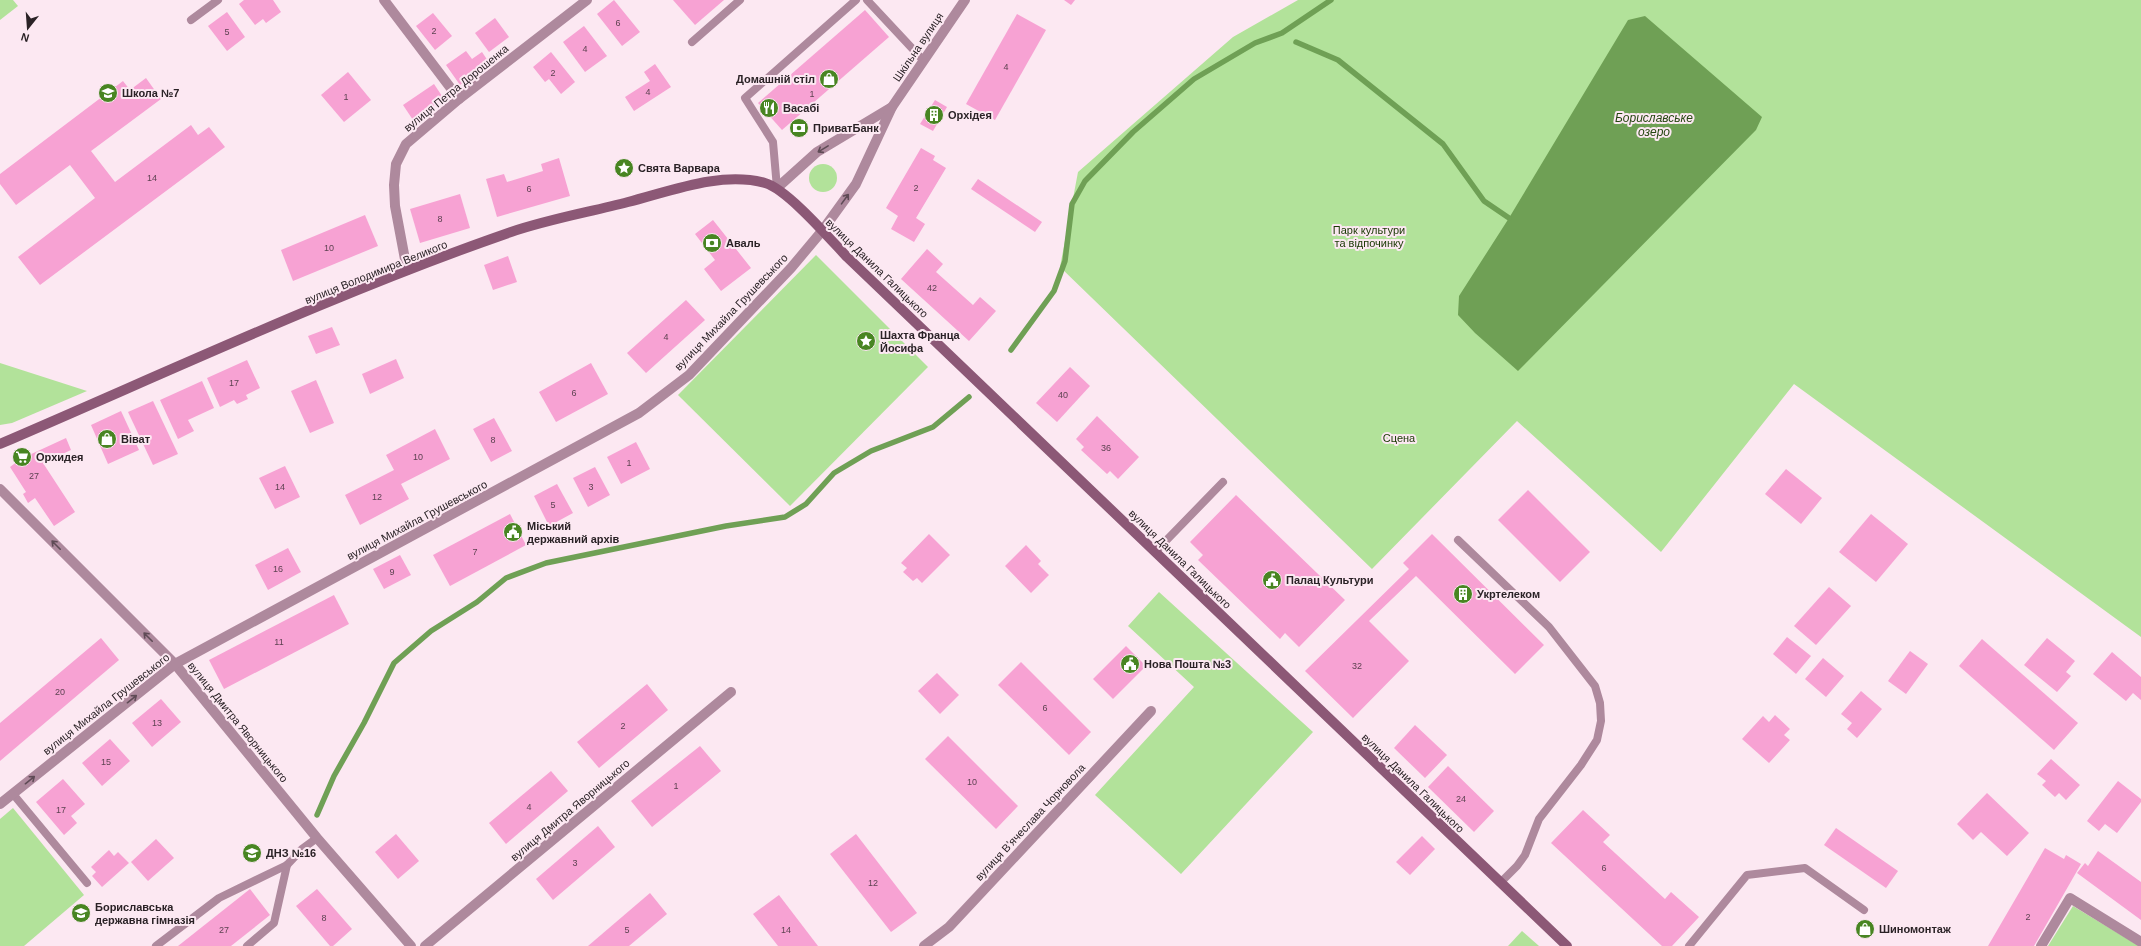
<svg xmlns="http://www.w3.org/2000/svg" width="2141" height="946" font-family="Arial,sans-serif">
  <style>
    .green { fill: #b2e29a }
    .water { fill: #6fa055 }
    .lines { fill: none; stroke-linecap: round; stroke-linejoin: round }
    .stream { stroke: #6fa055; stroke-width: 5.5 }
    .building { fill: #f7a2d3 }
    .service { stroke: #ae899d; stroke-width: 8 }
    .pedestrian { stroke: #ae899d; stroke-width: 10 }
    .minor { stroke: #ae899d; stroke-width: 10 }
    .tertiary { stroke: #ae899d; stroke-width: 10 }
    .secondary { stroke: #8c5876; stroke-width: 10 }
    .oneway { stroke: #5f4b56 }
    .labels { text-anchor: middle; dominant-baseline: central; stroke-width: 4; stroke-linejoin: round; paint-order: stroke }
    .number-label { font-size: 9px; fill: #5d4251 }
    .street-label { font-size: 11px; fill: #2a2226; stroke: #fce8f2 }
    .poi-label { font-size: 11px; font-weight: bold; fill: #2a2226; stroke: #fce8f2; text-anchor: start }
    .park-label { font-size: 11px; fill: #173700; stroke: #fce8f2 }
    .water-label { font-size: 12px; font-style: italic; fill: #254611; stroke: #fce8f2 }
  </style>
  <rect width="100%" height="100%" fill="#fce8f2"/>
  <g class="green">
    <polygon points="0,0 13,0 18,6 0,20"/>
    <polygon points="1298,0 2141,0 2141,637 1794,384 1661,552 1517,421 1372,569 1060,267 1078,172 1233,37"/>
    <circle cx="823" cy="178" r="14"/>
    <polygon points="816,255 928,367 790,506 678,395"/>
    <polygon points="0,363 87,391 12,423 0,425"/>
    <polygon points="1159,592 1313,732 1181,874 1095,795 1194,687 1128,626"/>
    <polygon points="13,808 84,895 24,946 0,946 0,819"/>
    <polygon points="2073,906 2139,946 2048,946"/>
    <polygon points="1522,931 1539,946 1508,946"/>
  </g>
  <polygon class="water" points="1645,16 1762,117 1756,130 1518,371 1475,333 1458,315 1459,296 1509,218 1628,20"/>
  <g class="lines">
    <g class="stream">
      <polyline points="1296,42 1338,60 1443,144 1484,201 1509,218"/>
      <polyline points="1011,350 1054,291 1065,261 1072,204 1085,181 1133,132 1194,79 1255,43 1282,33 1331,0"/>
      <polyline points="317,815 334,776 364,723 394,663 431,631 477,602 506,578 546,563 726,526 785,517 806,504 834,473 871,451 933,427 969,397"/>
    </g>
  </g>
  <g class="building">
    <polygon points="244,0 273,0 281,12 266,23 263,19 255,25 239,4"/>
    <polygon points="614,0 640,32 622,46 597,14"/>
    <polygon points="673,0 724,0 695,25"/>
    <polygon points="1064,0 1075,0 1071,5"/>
    <polygon points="865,10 889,37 782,130 758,103"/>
    <polygon points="227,12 245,37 227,51 208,26"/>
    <polygon points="433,13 452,36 435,50 416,26"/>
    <polygon points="1017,14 1046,30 995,120 966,104"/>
    <polygon points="495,18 509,37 489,52 475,33"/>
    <polygon points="584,26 607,56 585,72 563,42"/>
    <polygon points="466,51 472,59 482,52 490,64 460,85 446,65"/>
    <polygon points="551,52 575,82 561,94 549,79 545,82 533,67"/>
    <polygon points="655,64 671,87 634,111 625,97 650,81 644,72"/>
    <polygon points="348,72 371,100 344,122 321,95"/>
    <polygon points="146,78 161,99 91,151 115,182 191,125 198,135 209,127 225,147 40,285 18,257 95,198 70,165 16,205 0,184 0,174 123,81 130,90"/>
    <polygon points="434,84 444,99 413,120 403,105"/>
    <polygon points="935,100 947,107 933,131 920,124"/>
    <polygon points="921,148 935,156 933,160 946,168 916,218 925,224 914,242 891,229 898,216 886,208"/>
    <polygon points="559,158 570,196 497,217 486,179 504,174 507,182 543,171 541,164"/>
    <polygon points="978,179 1042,222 1035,232 971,189"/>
    <polygon points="460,194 470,228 420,243 410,209"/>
    <polygon points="365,215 378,246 293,281 281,250"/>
    <polygon points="713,220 751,268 721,291 704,269 715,260 695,234"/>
    <polygon points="927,249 943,264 936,272 973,305 980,297 996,311 969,341 901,279"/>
    <polygon points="508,256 517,282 493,290 484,265"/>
    <polygon points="686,300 705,320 646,373 627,353"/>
    <polygon points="332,327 340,345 316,354 308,336"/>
    <polygon points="396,359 404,378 370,394 362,374"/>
    <polygon points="247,360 260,388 246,395 248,399 237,404 234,400 220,407 207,378"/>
    <polygon points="591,363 608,394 556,422 539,392"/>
    <polygon points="1070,367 1090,386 1057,422 1036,403"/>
    <polygon points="316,380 334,423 310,433 291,391"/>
    <polygon points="202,381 214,408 188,420 194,431 178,439 160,400"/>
    <polygon points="153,401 178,454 153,465 128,412"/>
    <polygon points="121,411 139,450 108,464 91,425"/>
    <polygon points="1097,416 1139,457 1118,479 1110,471 1107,474 1081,450 1084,447 1076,439"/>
    <polygon points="494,418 512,451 491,462 473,429"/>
    <polygon points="435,429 450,459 401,484 409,499 360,525 345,495 394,470 386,455"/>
    <polygon points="66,438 71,450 43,463 75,512 54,526 35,498 28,503 23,494 26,492 10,467 26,455 27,456"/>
    <polygon points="636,442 650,469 621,484 607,457"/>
    <polygon points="285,466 300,497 275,509 259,478"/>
    <polygon points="595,467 610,495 588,507 573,478"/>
    <polygon points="1786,469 1822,498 1801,524 1765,494"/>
    <polygon points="557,484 573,513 549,526 534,496"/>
    <polygon points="1528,490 1590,552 1560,582 1498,520"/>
    <polygon points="1236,495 1345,600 1299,647 1285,633 1280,639 1198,560 1203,555 1190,542"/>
    <polygon points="510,514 526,545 450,586 433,555"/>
    <polygon points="1871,514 1908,544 1876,582 1839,552"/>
    <polygon points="929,534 950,555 922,583 917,578 913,581 903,572 907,568 901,563"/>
    <polygon points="1432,534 1544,645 1515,674 1416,576 1369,621 1409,661 1353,718 1305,671 1409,569 1403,563"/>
    <polygon points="1026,545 1041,561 1038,564 1049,575 1031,593 1005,566"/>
    <polygon points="288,548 301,572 268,590 255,565"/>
    <polygon points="400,555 411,575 384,589 373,569"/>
    <polygon points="1829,587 1851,606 1816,645 1794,626"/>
    <polygon points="334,595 349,624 224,689 209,660"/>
    <polygon points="1787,637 1811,656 1796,674 1773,654"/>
    <polygon points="101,638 119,660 0,761 0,723"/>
    <polygon points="2047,638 2075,661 2066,672 2071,676 2057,692 2024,665"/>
    <polygon points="1982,639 2078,723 2054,750 1959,666"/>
    <polygon points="1126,646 1146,666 1113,699 1093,679"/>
    <polygon points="1910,651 1928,664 1906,694 1888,681"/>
    <polygon points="2112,652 2141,677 2141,700 2133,693 2126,701 2093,674"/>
    <polygon points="1823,658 1844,676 1826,697 1805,679"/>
    <polygon points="1021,662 1091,732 1069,755 998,685"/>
    <polygon points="937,673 959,695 940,714 918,691"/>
    <polygon points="647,684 668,710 599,768 577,742"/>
    <polygon points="1861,691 1882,709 1857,738 1847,729 1852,723 1841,714"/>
    <polygon points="161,699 181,722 152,747 132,723"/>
    <polygon points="1775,715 1790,729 1784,735 1790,740 1769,763 1742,739 1763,716 1769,722"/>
    <polygon points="1415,725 1447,755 1425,778 1394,748"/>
    <polygon points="948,736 1018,806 996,829 925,759"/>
    <polygon points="110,739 130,761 102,786 82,763"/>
    <polygon points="700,746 721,771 652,827 631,801"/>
    <polygon points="2051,759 2080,785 2066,800 2059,793 2055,797 2042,785 2046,781 2037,774"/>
    <polygon points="1448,766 1494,811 1474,832 1428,787"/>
    <polygon points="551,771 568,791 506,844 489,823"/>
    <polygon points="63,779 85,804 71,816 77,823 64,835 36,802"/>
    <polygon points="2118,781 2141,799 2141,802 2117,833 2105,824 2099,831 2087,821"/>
    <polygon points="1987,793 2029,833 2007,856 1981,832 1973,840 1957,824"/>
    <polygon points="1583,810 1610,835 1603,842 1665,899 1671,892 1699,917 1672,946 1662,946 1551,843"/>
    <polygon points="598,826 615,847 553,900 536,879"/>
    <polygon points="1836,828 1898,871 1886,888 1824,845"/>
    <polygon points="396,834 419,861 398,879 375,852"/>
    <polygon points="856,834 917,913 891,932 830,854"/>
    <polygon points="1422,836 1435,849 1410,875 1396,862"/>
    <polygon points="156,839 174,858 148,881 131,862"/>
    <polygon points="2045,848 2064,859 2066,855 2081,864 2034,946 1988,946"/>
    <polygon points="109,850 114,856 118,852 129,863 102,887 92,876 96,872 91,867"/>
    <polygon points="2098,851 2141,882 2141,920 2077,873 2085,863 2088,866"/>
    <polygon points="250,889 270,915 231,946 178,946"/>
    <polygon points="317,889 352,929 333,946 330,946 296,906"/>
    <polygon points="650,893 667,914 629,946 588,946"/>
    <polygon points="779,895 818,946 778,946 753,914"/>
  </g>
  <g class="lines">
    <g class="service">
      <polyline points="867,0 923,60"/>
      <polyline points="191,20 218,0"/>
      <polyline points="692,42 740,0"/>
      <polyline points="777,188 773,142 745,98 856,0"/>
      <polyline points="1458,540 1549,627 1595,686 1600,703 1601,721 1597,740 1581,765 1539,819 1525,855 1517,866 1500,883"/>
      <polyline points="1155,552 1223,482"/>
      <polyline points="13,794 87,883"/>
      <polyline points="156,946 219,898 287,865 302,849 317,838"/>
      <polyline points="247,946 274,923 287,865"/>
      <polyline points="1689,946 1747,875 1805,868 1864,910"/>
    </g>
    <polyline class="pedestrian" points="2041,946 2070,898 2141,942"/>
    <g class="minor">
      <polyline points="384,0 459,99"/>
      <polyline points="407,270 395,206 394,185 396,164 406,144 459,99 587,0"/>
      <polyline points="0,489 175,664 317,838 411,946"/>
      <polyline points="0,804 175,664 639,413 689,375 791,268 822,231"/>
      <polyline points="425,946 731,692"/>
      <polyline points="924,946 949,927 1151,711"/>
    </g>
    <g class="tertiary">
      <polyline points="777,188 817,152 892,107"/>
      <polyline points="822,231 856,184 892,107 965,0"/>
    </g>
    <path class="secondary" d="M0,444C168,372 338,292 511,232C549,219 590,212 628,202C671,191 721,171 765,183C787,189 830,239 847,257L1567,946"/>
  </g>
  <defs><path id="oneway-shaft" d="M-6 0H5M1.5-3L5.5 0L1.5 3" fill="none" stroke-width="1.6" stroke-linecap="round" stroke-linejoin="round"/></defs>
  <g class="oneway">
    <use href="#oneway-shaft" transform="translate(823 149) rotate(149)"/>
    <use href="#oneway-shaft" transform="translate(845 199) rotate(-54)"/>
    <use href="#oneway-shaft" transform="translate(56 545) rotate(-135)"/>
    <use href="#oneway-shaft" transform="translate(148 637) rotate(-135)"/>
    <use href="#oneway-shaft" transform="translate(132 699) rotate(-39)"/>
    <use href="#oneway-shaft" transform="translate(30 780) rotate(-39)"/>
  </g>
  <defs>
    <symbol id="shop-disc" viewBox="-11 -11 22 22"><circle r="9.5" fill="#488522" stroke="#fce8f2"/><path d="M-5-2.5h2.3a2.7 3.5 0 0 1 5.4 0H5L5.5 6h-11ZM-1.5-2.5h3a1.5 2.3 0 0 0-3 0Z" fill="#fff"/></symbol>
    <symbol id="school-disc" viewBox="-11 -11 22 22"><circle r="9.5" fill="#488522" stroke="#fce8f2"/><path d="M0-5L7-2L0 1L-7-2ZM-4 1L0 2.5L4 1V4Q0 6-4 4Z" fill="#fff"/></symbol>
    <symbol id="restaurant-disc" viewBox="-11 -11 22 22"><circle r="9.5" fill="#488522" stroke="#fce8f2"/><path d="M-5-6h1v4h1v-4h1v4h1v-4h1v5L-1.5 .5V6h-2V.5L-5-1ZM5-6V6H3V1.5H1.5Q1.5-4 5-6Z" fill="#fff"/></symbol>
    <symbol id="building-disc" viewBox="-11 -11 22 22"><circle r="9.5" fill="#488522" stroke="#fce8f2"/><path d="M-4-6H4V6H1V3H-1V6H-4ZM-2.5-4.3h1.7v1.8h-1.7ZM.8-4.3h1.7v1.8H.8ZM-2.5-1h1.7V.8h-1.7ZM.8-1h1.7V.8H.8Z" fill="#fff"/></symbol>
    <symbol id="bank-disc" viewBox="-11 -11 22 22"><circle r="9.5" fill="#488522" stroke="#fce8f2"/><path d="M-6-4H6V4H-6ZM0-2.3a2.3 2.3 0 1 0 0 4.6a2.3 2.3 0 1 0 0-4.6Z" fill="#fff"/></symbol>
    <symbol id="sight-disc" viewBox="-11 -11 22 22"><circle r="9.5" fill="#488522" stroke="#fce8f2"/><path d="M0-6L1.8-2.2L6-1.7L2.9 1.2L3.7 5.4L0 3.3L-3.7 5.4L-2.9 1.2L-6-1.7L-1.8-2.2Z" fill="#fff"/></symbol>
    <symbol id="supermarket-disc" viewBox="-11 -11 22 22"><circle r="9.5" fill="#488522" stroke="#fce8f2"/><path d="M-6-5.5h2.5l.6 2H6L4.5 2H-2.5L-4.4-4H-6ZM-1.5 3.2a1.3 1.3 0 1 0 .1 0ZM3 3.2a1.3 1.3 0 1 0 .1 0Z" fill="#fff"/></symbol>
    <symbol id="civic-disc" viewBox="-11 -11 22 22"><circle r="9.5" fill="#488522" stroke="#fce8f2"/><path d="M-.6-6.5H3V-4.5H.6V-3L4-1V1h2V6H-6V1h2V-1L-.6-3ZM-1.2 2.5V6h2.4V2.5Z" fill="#fff"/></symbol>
  </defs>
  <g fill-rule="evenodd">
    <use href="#shop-disc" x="818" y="68" width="22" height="22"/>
    <use href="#school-disc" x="97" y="82" width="22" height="22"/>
    <use href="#restaurant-disc" x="758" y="97" width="22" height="22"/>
    <use href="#building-disc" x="923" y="104" width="22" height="22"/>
    <use href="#bank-disc" x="788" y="117" width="22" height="22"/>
    <use href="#sight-disc" x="613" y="157" width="22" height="22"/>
    <use href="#bank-disc" x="701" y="232" width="22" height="22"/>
    <use href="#sight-disc" x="855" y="330" width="22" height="22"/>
    <use href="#shop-disc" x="96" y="428" width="22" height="22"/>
    <use href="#supermarket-disc" x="11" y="446" width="22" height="22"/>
    <use href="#civic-disc" x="502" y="521" width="22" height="22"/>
    <use href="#civic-disc" x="1261" y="569" width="22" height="22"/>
    <use href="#building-disc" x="1452" y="583" width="22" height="22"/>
    <use href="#civic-disc" x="1119" y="653" width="22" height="22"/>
    <use href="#school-disc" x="241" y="842" width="22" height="22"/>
    <use href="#school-disc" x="70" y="902" width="22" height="22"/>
    <use href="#shop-disc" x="1854" y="918" width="22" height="22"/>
  </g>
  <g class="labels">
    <g class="number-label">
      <text x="618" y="23">6</text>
      <text x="434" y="31">2</text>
      <text x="227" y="32">5</text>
      <text x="585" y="49">4</text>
      <text x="1006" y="67">4</text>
      <text x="553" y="73">2</text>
      <text x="648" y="92">4</text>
      <text x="812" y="94">1</text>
      <text x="346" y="97">1</text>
      <text x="152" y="178">14</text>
      <text x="916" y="188">2</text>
      <text x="529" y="189">6</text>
      <text x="440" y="219">8</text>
      <text x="329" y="248">10</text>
      <text x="932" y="288">42</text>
      <text x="666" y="337">4</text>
      <text x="234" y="383">17</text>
      <text x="574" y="393">6</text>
      <text x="1063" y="395">40</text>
      <text x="493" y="440">8</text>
      <text x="1106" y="448">36</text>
      <text x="418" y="457">10</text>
      <text x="629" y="463">1</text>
      <text x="34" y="476">27</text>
      <text x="280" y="487">14</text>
      <text x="591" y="487">3</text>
      <text x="377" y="497">12</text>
      <text x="553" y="505">5</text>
      <text x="475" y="552">7</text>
      <text x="278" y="569">16</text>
      <text x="392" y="572">9</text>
      <text x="279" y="642">11</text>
      <text x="1357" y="666">32</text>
      <text x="60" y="692">20</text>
      <text x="1045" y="708">6</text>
      <text x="157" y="723">13</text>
      <text x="623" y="726">2</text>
      <text x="106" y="762">15</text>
      <text x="972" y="782">10</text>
      <text x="676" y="786">1</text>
      <text x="1461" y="799">24</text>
      <text x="529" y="807">4</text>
      <text x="61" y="810">17</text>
      <text x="575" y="863">3</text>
      <text x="1604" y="868">6</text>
      <text x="873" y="883">12</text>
      <text x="2028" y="917">2</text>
      <text x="324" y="918">8</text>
      <text x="224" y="930">27</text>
      <text x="627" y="930">5</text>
      <text x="786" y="930">14</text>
    </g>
    <g class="street-label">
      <text transform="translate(918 47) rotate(-56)">Шкільна вулиця</text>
      <text transform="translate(456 88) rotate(-39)">вулиця Петра Дорошенка</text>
      <text transform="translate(877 268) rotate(44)">вулиця Данила Галицького</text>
      <text transform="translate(376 272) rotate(-22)">вулиця Володимира Великого</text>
      <text transform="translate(731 312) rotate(-46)">вулиця Михайла Грушевського</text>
      <text transform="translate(417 520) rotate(-28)">вулиця Михайла Грушевського</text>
      <text transform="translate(1180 559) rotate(44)">вулиця Данила Галицького</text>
      <text transform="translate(106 704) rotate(-38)">вулиця Михайла Грушевського</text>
      <text transform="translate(238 722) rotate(51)">вулиця Дмитра Яворницького</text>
      <text transform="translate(1413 783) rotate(44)">вулиця Данила Галицького</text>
      <text transform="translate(570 810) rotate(-40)">вулиця Дмитра Яворницького</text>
      <text transform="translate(1030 822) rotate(-47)">вулиця Вʼячеслава Чорновола</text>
    </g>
    <g class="poi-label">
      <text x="815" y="79" text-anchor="end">Домашній стіл</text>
      <text x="122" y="93">Школа №7</text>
      <text x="783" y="108">Васабі</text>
      <text x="948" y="115">Орхідея</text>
      <text x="813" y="128">ПриватБанк</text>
      <text x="638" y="168">Свята Варвара</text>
      <text x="726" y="243">Аваль</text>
      <text x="880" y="335">Шахта Франца<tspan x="880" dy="13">Йосифа</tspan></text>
      <text x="121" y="439">Віват</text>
      <text x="36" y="457">Орхидея</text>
      <text x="527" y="526">Міський<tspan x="527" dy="13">державний архів</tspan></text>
      <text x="1286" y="580">Палац Культури</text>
      <text x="1477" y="594">Укртелеком</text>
      <text x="1144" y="664">Нова Пошта №3</text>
      <text x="266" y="853">ДНЗ №16</text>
      <text x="95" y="907">Бориславська<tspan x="95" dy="13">державна гімназія</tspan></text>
      <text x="1879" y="929">Шиномонтаж</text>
    </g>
    <g class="park-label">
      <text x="1369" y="230">Парк культури<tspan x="1369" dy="13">та відпочинку</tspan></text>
      <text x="1399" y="438">Сцена</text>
    </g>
    <g class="water-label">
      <text x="1654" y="118">Бориславське<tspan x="1654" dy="14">озеро</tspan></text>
    </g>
  </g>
  <g transform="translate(28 28) rotate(197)" stroke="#fce8f2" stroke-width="3" paint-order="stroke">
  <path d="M0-3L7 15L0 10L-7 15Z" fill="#2a2226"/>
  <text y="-6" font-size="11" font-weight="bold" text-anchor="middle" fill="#2a2226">N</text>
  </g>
</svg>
